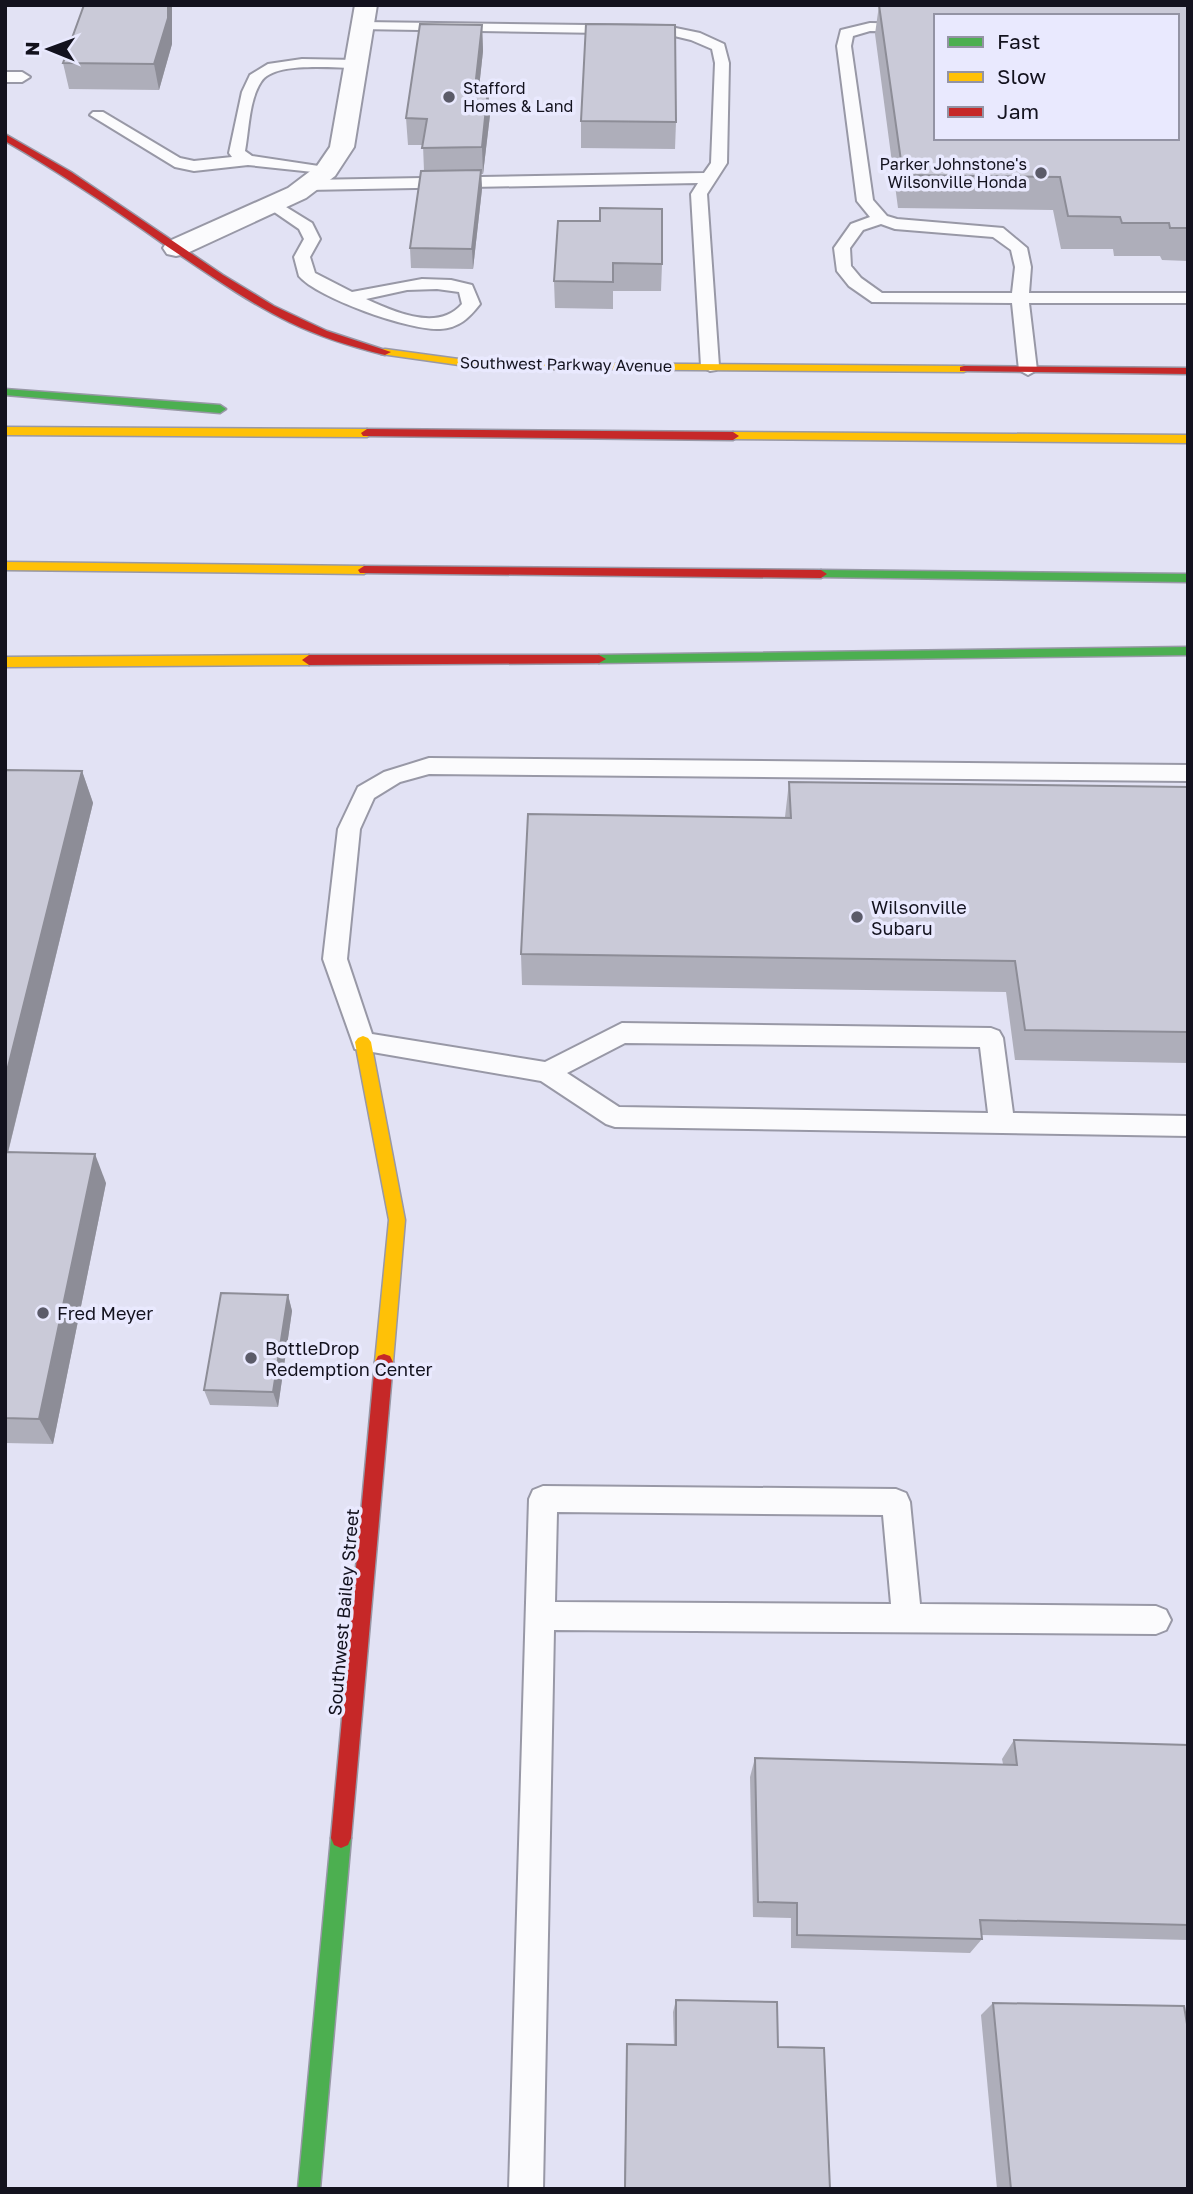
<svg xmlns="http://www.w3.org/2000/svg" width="1193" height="2194" font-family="'Golos Text',sans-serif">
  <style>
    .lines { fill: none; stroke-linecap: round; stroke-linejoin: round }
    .lane-casing { stroke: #9898a6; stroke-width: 4 }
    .street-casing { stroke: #9898a6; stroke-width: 4 }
    .fast-casing { stroke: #9898a6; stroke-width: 3 }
    .slow-casing { stroke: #9898a6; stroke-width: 3 }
    .jam-casing { stroke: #9898a6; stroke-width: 3 }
    .lane { fill: #fbfbfd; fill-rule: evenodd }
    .street { fill: #fbfbfd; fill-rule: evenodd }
    .fast { fill: #4caf50; fill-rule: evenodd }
    .slow { fill: #ffc107; fill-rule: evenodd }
    .jam { fill: #c62828; fill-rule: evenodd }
    .wall { fill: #aeaeba }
    .shaded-wall { fill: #8d8d97 }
    .building { fill: #cacad8; stroke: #8d8d97; stroke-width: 2; fill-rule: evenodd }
    .poi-dot { fill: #5b5b69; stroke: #e9e9fe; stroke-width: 2.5 }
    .labels { text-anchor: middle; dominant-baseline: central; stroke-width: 7; stroke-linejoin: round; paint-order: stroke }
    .far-poi-label { font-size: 16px; fill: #13121e; stroke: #e9e9fe; text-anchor: start }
    .far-street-label { font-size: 16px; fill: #13121e; stroke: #e9e9fe }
    .poi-label { font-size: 18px; fill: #13121e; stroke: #e9e9fe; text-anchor: start }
    .street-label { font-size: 18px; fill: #13121e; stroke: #e9e9fe }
  </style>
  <rect width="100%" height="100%" fill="#e2e2f4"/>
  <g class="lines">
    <defs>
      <g id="lane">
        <polygon points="363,22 666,26 700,33 724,44 729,63 727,163 707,194 719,366 716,370 710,371 701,366 691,194 698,183 307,190 299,185 307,180 704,173 711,163 715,63 712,49 691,40 666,34 358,29 356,26"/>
        <path d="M870,23L936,24V32L870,31L853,36L851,46L873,200L887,216L897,219L1003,228L1027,248L1031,267L1029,293H1188V303H1029L1037,370L1028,375L1019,370L1012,303L872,302L849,286L837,271L834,248L851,224L870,217L857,201L837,46L841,30ZM881,224L895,229L993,237L1011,250L1015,267L1012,293H882L861,278L851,266L850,248L863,230Z"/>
        <path d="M302,59L356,60L363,64L356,68C334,68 273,61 261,82C249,100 249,130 245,151L252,156L332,168L334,171L332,174L248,165L194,171L175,167L90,115L93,112H103L180,158L194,161L232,157L229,153L242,92L250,75L268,64Z"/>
        <polygon points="5,72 22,72 30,77 22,82 5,82"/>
        <path d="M273,199L312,223L320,239L310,257L315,273L352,292L422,279L451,280L472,285L480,304C469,318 459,328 440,329C411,331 317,298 299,276L294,257L304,239L299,229L267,207L265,204ZM437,289L459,292L462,304C438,332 395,312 366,299L407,290Z"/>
        <path d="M429,758L1188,765V781L429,774L400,782L374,798L360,829L347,959L372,1034L545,1062L622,1023L991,1028L999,1031L1003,1038L1013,1113L1188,1116V1136L615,1127L606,1124L541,1081L355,1049L323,959L338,829L358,787L384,772ZM625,1043L980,1047L988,1113L619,1107L567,1073Z"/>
        <path d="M543,1486L896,1489L906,1493L910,1502L920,1604L1156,1606L1166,1610L1171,1620L1166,1630L1156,1634L554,1630L543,2189H509L529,1499L533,1490ZM557,1512L883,1515L891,1604L555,1602Z"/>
      </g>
      <polygon id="street" points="355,5 377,5 354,147 335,176 306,198 185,254 176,256 167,254 163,248 167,242 288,188 317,166 330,147"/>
      <g id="fast">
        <polygon points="5,389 220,405 226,409 220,413 5,395"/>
        <polygon points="821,570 1188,574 1188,582 817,577 815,574"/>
        <polygon points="1188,647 1188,655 599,663 592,659 599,655"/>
        <polygon points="341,1828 348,1831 351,1838 320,2189 298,2189 331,1838 334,1831"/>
      </g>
      <g id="slow">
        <polygon points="385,349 466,360 542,363 964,366 970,369 964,372 542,369 466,366 381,354 381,350"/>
        <polygon points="5,427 367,429 373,433 367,437 5,435"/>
        <polygon points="733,432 1188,435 1188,443 729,439 727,436"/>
        <polygon points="5,562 364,566 370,570 364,574 5,570"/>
        <polygon points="309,655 316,660 309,665 5,667 5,657"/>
        <polygon points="363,1036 368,1038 371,1042 405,1220 393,1362 390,1368 384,1370 378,1368 375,1362 389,1220 355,1042 358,1038"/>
      </g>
      <g id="jam">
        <path d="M5,134L71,172L223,275L274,306L327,331L391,352L385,355C352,347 320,337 289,322C244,300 204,271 162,243C111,207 59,172 5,141Z"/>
        <polygon points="964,366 1188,368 1188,374 960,371 960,367"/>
        <polygon points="367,429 733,432 739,436 733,440 363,436 361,433"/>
        <polygon points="364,566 821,570 827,574 821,578 360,573 358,570"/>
        <polygon points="309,655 599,655 606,659 599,663 309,665 302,660"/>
        <polygon points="384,1354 390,1356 393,1362 351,1838 348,1845 341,1848 334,1845 331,1838 375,1362 378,1356"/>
      </g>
    </defs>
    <use href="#lane" class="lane-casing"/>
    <use href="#street" class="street-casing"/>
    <use href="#fast" class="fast-casing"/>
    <use href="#slow" class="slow-casing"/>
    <use href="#jam" class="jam-casing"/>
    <use href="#lane" class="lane"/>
    <use href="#street" class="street"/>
    <use href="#fast" class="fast"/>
    <use href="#slow" class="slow"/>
    <use href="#jam" class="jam"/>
  </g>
  <g class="wall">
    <polygon points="84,5 172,5 172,44 159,90 69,89 63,63"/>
    <polygon points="879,5 1188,5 1188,261 1162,260 1160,256 1114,256 1113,249 1061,249 1053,210 898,208 875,34"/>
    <polygon points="482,25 483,51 479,88 488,88 490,115 483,174 481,174 482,189 473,269 411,268 410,248 424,171 423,145 408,145 406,118"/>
    <polygon points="581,121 676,122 675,149 581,148"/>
    <polygon points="558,221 662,264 661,291 613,291 613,309 555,308 554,281"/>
    <polygon points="5,770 82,771 93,803 8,1153 106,1183 53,1444 5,1443"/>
    <polygon points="789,782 1188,787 1188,1063 1015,1060 1006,992 522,985 521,954 785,817"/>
    <polygon points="288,1295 292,1311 278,1407 210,1405 204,1390"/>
    <polygon points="1014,1740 1188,1745 1188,1940 982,1935 982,1939 970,1953 791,1948 791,1918 753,1917 750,1777 755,1758 1003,1764 1002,1759"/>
    <polygon points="676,2000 778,2047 830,2189 624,2189 627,2044 674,2045 673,2012"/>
    <polygon points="993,2003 1188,2189 997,2189 981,2015"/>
  </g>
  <g class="shaded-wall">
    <polygon points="168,5 172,5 172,44 159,90 154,64"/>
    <polygon points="482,25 483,51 476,115 475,88"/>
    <polygon points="488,88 490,115 483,174 482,147"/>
    <polygon points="481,170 482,189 473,269 472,249"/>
    <polygon points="82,771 93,803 5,1164 5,1079"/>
    <polygon points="95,1154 106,1183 53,1444 39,1419"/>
    <polygon points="288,1295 292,1311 278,1407 273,1392"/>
  </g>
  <g class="building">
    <polygon points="84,5 168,5 168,18 154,64 63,63"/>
    <path d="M879,5H1188V228H1170L1169,223H1122L1120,217L1068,216L1060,177L903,175ZM936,16H1177V138H936Z"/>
    <polygon points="420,24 482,25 475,88 488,88 482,147 422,148 427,119 406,118"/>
    <polygon points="586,24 675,25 676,122 581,121"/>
    <polygon points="481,170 472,249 410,248 421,171"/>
    <polygon points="600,208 662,209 662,264 613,263 613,282 554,281 558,221 600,221"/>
    <polygon points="5,770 82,771 5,1079"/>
    <polygon points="789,782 1188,787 1188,1032 1025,1030 1015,961 521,954 528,814 791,818"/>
    <polygon points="5,1152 95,1154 39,1419 5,1418"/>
    <polygon points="221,1293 288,1295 273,1392 204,1390"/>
    <polygon points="1014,1740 1188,1745 1188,1925 980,1920 982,1939 797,1935 797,1903 758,1902 755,1758 1017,1765"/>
    <polygon points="676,2000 777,2002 778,2047 824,2048 830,2189 625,2189 627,2044 676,2045"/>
    <polygon points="993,2003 1184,2006 1188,2030 1188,2189 1011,2189"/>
  </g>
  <g class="poi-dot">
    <circle cx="449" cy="97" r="7"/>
    <circle cx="1041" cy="173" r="7"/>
    <circle cx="857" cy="917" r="7"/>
    <circle cx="43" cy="1313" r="7"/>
    <circle cx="251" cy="1358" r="7"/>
  </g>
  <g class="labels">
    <g class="far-poi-label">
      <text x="463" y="88">Stafford<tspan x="463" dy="18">Homes &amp; Land</tspan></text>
      <text x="1027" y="164" text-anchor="end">Parker Johnstone's<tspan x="1027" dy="18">Wilsonville Honda</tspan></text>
    </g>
    <g class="far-street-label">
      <text transform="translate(566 364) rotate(1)">Southwest Parkway Avenue</text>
    </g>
    <g class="poi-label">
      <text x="871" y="907">Wilsonville<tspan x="871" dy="21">Subaru</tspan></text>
      <text x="57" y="1313">Fred Meyer</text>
      <text x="265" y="1348">BottleDrop<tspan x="265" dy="21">Redemption Center</tspan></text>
    </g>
    <g class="street-label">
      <text transform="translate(343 1612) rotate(-85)">Southwest Bailey Street</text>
    </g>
  </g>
  <rect width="1193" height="2194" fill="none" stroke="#13121e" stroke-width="14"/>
  <rect x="934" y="14" width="245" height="126" fill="#e9e9fe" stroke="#9393a4" stroke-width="2"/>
  <rect x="948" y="37" width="35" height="10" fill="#4caf50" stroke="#9393a4" stroke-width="2"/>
  <text x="997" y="49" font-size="21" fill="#13121e">Fast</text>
  <rect x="948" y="72" width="35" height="10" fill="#ffc107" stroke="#9393a4" stroke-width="2"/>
  <text x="997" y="84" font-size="21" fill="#13121e">Slow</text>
  <rect x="948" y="107" width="35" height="10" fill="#c62828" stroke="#9393a4" stroke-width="2"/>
  <text x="997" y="119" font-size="21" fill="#13121e">Jam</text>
  <g transform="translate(49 49) rotate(271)" stroke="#e9e9fe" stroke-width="5" paint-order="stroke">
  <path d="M0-5L12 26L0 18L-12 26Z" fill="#13121e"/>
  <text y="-10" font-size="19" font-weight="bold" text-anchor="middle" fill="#13121e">N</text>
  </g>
</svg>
